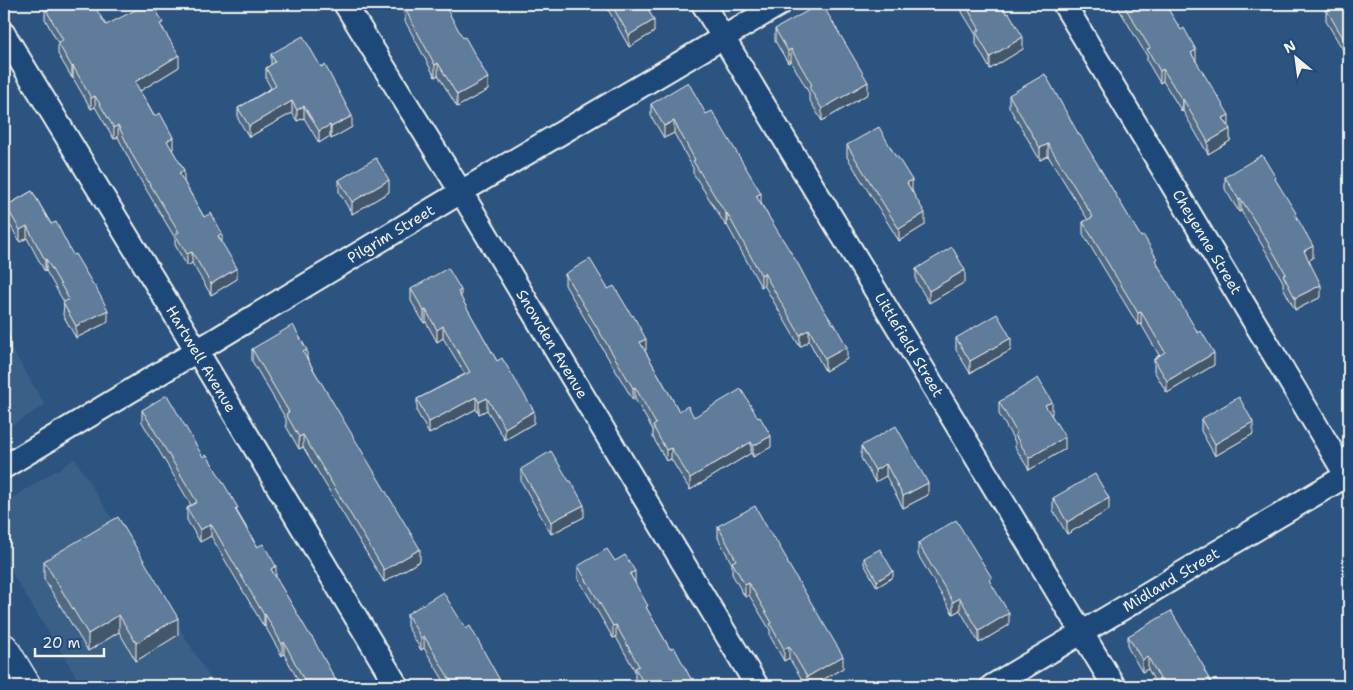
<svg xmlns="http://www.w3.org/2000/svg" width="1353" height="690" font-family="'Shantell Sans',sans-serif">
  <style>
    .built { fill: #3b6088 }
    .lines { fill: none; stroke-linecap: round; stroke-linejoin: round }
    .minor-casing { stroke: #f4f1e8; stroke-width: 26 }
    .tertiary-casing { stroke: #f4f1e8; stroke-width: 31 }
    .minor { stroke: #1f4a7a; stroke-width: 22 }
    .tertiary { stroke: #1f4a7a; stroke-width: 28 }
    .wall { fill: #516a84; stroke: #f4f1e8 }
    .shaded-wall { fill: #42566c; stroke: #f4f1e8 }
    .building { fill: #5e7b9a; stroke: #f4f1e8 }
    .labels { text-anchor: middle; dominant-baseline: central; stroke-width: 5; stroke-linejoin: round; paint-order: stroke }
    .street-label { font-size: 15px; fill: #f4f1e8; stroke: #1f4a7a }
  </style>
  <rect width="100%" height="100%" fill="#2c5481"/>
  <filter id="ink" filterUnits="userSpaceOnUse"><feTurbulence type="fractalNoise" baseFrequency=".02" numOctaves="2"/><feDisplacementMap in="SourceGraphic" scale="10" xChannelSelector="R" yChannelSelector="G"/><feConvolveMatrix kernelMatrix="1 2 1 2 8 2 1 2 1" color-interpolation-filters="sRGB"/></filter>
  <g filter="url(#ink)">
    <g class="built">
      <polygon points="4,336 45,405 4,430"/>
      <polygon points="75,459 215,686 82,686 4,560 4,503"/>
    </g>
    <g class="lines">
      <defs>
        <g id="minor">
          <polyline points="345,4 461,192 757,686"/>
          <polyline points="703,4 1114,686"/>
          <polyline points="1064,4 1349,480"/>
          <polyline points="4,34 197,351 397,686"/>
          <polyline points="4,467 461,192 780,4"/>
          <polyline points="992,686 1349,474"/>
        </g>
        <polyline id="tertiary" points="4,648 27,686"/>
      </defs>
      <use href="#minor" class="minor-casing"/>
      <use href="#tertiary" class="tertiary-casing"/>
      <use href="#minor" class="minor"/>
      <use href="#tertiary" class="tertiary"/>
    </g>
    <g class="wall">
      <polygon points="398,4 444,4 488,90 457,107 438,75 435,77 405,21 405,15"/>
      <polygon points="605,4 645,4 654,32 629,47"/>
      <polygon points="960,4 1001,4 1023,49 990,69 976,44 976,35 962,12 962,8"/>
      <polygon points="1116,4 1165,4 1196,62 1229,127 1230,141 1208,154 1183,111 1182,112 1163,81 1160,83 1147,61 1147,56"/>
      <polygon points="1321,4 1349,4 1349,60 1326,21 1326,12"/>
      <polygon points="45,8 106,25 163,28 179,67 140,91 173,149 172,149 184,182 204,217 222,244 237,279 211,295 192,263 187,266 175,245 175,238 134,169 118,137 114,139 95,107 91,109 73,78 72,78 58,54 58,43 45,19"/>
      <polygon points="775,29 868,94 822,121 809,99 809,93 791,61 788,63 775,41"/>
      <polygon points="271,54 352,127 331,139 330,136 319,143 304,118 297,121 292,113 249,137 238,119 238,108 271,88 266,79 266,68 271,65"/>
      <polygon points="1009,95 1079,135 1157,264 1214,365 1167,393 1154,371 1154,359 1159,355 1141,324 1138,325 1083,234 1083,222 1088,220 1048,156 1040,160 1009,107"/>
      <polygon points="651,104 706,114 761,203 847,359 825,371 809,341 800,347 764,285 761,287 727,225 726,226 693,173 693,168 674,133 664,138 651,116"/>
      <polygon points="847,145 896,157 912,190 925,225 899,241 847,157"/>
      <polygon points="1225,177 1276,181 1296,217 1313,258 1309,260 1321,297 1295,310 1283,287 1283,282 1267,253 1241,211 1239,212 1225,189"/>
      <polygon points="339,180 389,192 352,214 339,192"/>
      <polygon points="32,191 108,322 76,338 63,315 64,302 46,271 45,272 27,238 20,242 6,218 6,206"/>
      <polygon points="916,269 965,282 929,303 916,281"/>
      <polygon points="565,274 608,289 646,350 645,351 679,411 771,447 753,457 751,453 690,490 671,459 666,461 653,437 653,430 635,399 633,400 565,285"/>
      <polygon points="411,289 461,298 497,361 534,423 505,440 487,410 479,414 476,409 429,434 417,412 417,399 465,374 443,338 437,342 426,322 424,323 411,301"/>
      <polygon points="956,338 1011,350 970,373 956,350"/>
      <polygon points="252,349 307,358 420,561 384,582 303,447 299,449 286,426 286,419 252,361"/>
      <polygon points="999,402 1052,414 1051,414 1065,449 1029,470 1015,447 1015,442 999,414"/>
      <polygon points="142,410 203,457 238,513 339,686 300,684 284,654 282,656 265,626 264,627 211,536 200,542 187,520 187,508 191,505 142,422"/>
      <polygon points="1201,419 1253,434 1215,456 1201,431"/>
      <polygon points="861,446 928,495 903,508 886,476 875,482 861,458"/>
      <polygon points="521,469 569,481 584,517 551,534 521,481"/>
      <polygon points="1053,498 1109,510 1067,534 1053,510"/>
      <polygon points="718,526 773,538 788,564 843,668 812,686 806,686 789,658 784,661 770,636 770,630 749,595 745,597 732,574 732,564 718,538"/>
      <polygon points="918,543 992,585 1009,625 979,643 960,610 953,614 918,555"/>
      <polygon points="864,558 893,577 877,587 864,564"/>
      <polygon points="44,561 178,635 136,661 119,632 88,651 44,579"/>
      <polygon points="615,561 635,583 648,611 670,649 691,679 698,686 639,686 635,680 635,671 616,637 613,638 578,578 578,566"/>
      <polygon points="407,614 466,629 503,686 447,686 424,648 421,650 407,626"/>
      <polygon points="1128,636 1205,673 1213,686 1157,686 1148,669 1142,672 1128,648"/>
    </g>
    <g class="shaded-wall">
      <polygon points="654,20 654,32 629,47 629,35"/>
      <polygon points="1023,37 1023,49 990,69 990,57"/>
      <polygon points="791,49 791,61 788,63 788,51"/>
      <polygon points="1196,50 1196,62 1191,53"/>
      <polygon points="179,55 179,67 135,94 135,82"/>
      <polygon points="438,63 438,75 435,77 435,65"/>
      <polygon points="73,66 73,78 72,78 72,67"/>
      <polygon points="1163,69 1163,81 1160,83 1160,71"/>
      <polygon points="488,78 488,90 457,107 457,95"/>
      <polygon points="868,82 868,94 822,121 822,109"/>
      <polygon points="95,96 95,107 91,109 91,98"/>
      <polygon points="1183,99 1183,111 1182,112 1182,100"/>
      <polygon points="292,101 292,113 249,137 249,126"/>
      <polygon points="304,106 304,118 297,121 297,110"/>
      <polygon points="1229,115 1229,127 1223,118"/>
      <polygon points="352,116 352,127 331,139 331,127"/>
      <polygon points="674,121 674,133 664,138 664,126"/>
      <polygon points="118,125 118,137 114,139 114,128"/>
      <polygon points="330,125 330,136 319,143 319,131"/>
      <polygon points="1230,129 1230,141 1208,154 1208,142"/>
      <polygon points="173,137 173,149 167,152 167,141"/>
      <polygon points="1048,144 1048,156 1040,160 1040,148"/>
      <polygon points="8,153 8,165 4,167 4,155"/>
      <polygon points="184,170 184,182 179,185 179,173"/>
      <polygon points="389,180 389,192 352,214 352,202"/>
      <polygon points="912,180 912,192 907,183"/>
      <polygon points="761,193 761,205 756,196"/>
      <polygon points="1241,199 1241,211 1239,212 1239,200"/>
      <polygon points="727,213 727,225 726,226 726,214"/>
      <polygon points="925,213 925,225 899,241 899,229"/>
      <polygon points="27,226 27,238 20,242 20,230"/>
      <polygon points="222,233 222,245 218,236"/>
      <polygon points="1313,246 1313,258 1304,263 1304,251"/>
      <polygon points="192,252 192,263 187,266 187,254"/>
      <polygon points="46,259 46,271 45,272 45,260"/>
      <polygon points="237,268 237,279 211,295 211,284"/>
      <polygon points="965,270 965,282 929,303 929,291"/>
      <polygon points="764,273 764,285 761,287 761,275"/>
      <polygon points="1321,285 1321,297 1295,310 1295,298"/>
      <polygon points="461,290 461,302 458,292"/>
      <polygon points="108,310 108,322 76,338 76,326"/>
      <polygon points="426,310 426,322 424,323 424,311"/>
      <polygon points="1141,312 1141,324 1138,325 1138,313"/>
      <polygon points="443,326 443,338 437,342 437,330"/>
      <polygon points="809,329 809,341 800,347 800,335"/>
      <polygon points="10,338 10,355 4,359 4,342"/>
      <polygon points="1011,338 1011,350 970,373 970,361"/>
      <polygon points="646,339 646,350 640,354 640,342"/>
      <polygon points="847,347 847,359 825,371 825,359"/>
      <polygon points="307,350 307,362 303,352"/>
      <polygon points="1214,353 1214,365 1167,393 1167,381"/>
      <polygon points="635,387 635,399 633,400 633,388"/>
      <polygon points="476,397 476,409 429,434 429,422"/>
      <polygon points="487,398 487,410 479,414 479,402"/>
      <polygon points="1052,402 1052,414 1045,417 1045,405"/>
      <polygon points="534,411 534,423 505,440 505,428"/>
      <polygon points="1253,422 1253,434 1215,456 1215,444"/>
      <polygon points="303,435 303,447 299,449 299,437"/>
      <polygon points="771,436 771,447 753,457 753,446"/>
      <polygon points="1065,437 1065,449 1029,470 1029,458"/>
      <polygon points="751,442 751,453 690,490 690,478"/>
      <polygon points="671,448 671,459 666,461 666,450"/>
      <polygon points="886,464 886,476 875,482 875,470"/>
      <polygon points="928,483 928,495 903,508 903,496"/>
      <polygon points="1109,498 1109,510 1067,534 1067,522"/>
      <polygon points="584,505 584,517 551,534 551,522"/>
      <polygon points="211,524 211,536 200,542 200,530"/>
      <polygon points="420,549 420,561 384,582 384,570"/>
      <polygon points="276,566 276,578 271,569"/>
      <polygon points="635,571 635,583 630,574"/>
      <polygon points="893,571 893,577 877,587 877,581"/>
      <polygon points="749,583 749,595 745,597 745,585"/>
      <polygon points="960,598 960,610 953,614 953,602"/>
      <polygon points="1009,613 1009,625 979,643 979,631"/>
      <polygon points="265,614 265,626 264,627 264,615"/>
      <polygon points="119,615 119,632 88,651 88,634"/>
      <polygon points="178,618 178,635 136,661 136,643"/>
      <polygon points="616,625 616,637 613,638 613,626"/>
      <polygon points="424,636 424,648 421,650 421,638"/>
      <polygon points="284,642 284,654 282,656 282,644"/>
      <polygon points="789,646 789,658 784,661 784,649"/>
      <polygon points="843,656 843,668 812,686 807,686 807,677"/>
      <polygon points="1148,657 1148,669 1142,672 1142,660"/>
    </g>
    <g class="building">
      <polygon points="52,4 93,4 106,25 147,4 153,4 163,23 160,24 179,55 135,82 154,116 160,113 173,137 167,141 184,170 179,173 204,217 211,213 222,233 218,236 237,268 211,284 192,252 187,254 175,234 179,232 134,158 118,125 114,128 95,96 91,98 73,66 72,67 58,43 63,40 45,8"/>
      <polygon points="405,4 444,4 463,38 465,37 488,78 457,95 438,63 435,65 405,9 408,8"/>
      <polygon points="611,4 645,4 654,20 629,35"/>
      <polygon points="820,4 822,4 868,82 822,109 809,87 812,85 791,49 788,51 775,29"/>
      <polygon points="965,4 1001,4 1007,14 1009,13 1023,37 990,57 976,32 980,30"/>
      <polygon points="1123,4 1165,4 1181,30 1184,28 1196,50 1191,53 1229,115 1223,118 1230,129 1208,142 1183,99 1182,100 1163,69 1160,71 1147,49 1150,48"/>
      <polygon points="1328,4 1349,4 1349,48 1326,9 1330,7"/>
      <polygon points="303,36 321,67 325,65 352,116 331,127 330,125 319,131 304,106 297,110 292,101 249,126 238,108 276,86 266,68 275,62 271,54"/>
      <polygon points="1045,74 1079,135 1080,135 1141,237 1144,236 1157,259 1155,260 1198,333 1201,331 1214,353 1167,381 1154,359 1165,352 1141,312 1138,313 1083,222 1093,217 1048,144 1040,148 1009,95"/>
      <polygon points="688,82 706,114 712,111 761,193 756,196 798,264 814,294 833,324 834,323 847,347 825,359 809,329 800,335 764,273 761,275 727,213 726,214 693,161 695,160 674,121 664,126 651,104"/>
      <polygon points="879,127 896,157 897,156 912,180 907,183 925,213 899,229 847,145"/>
      <polygon points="4,145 8,153 4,155"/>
      <polygon points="1262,155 1276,178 1275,179 1296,213 1295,214 1313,246 1304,251 1321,285 1295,298 1283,275 1286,274 1267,241 1241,199 1239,200 1225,177"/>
      <polygon points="376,158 389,180 352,202 339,180"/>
      <polygon points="32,191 51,224 56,222 73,255 75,254 94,286 95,286 108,310 76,326 63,303 69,299 46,259 45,260 27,226 20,230 6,206"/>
      <polygon points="952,247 965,270 929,291 916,269"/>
      <polygon points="590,259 608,289 614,286 632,316 633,315 646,339 640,342 679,411 688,406 694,417 741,389 758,418 760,417 771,436 753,446 751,442 690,478 671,448 666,450 653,426 656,424 635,387 633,388 565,274"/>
      <polygon points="448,268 461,290 458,292 497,361 502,358 534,411 505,428 487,398 479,402 476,397 429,422 417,399 470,372 443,326 437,330 426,310 424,311 411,289"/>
      <polygon points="997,314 1011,338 970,361 956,338"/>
      <polygon points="293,325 307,350 303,352 420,549 384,570 303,435 299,437 286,414 289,412 252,349"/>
      <polygon points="4,327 10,338 4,342"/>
      <polygon points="1038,378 1052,402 1045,405 1065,437 1029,458 1015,435 1017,433 999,402"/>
      <polygon points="167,395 203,457 207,455 238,508 235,509 257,547 263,544 276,566 271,569 311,637 312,637 339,686 296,686 305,682 284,642 282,644 265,614 264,615 211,524 200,530 187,508 197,502 142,410"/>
      <polygon points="1239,397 1253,422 1215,444 1201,419"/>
      <polygon points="896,426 928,483 903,496 886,464 875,470 861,446"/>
      <polygon points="551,451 569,481 571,481 584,505 551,522 521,469"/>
      <polygon points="1095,474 1109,498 1067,522 1053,498"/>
      <polygon points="755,506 773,538 774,537 788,561 787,562 843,656 807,677 789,646 784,649 770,624 772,623 749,583 745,585 732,562 736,560 718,526"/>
      <polygon points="118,517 178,618 136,643 119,615 88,634 44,561"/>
      <polygon points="956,520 992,578 989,580 1009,613 979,631 960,598 953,602 918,543"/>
      <polygon points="607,549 615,561 625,555 635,571 630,574 648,606 646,607 670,649 674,647 691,679 693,678 698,686 645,686 635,668 639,666 616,625 613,626 578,566"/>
      <polygon points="880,549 893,571 877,581 864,558"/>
      <polygon points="443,592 466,629 470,626 503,686 450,686 453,685 424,636 421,638 407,614"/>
      <polygon points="1171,611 1205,669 1204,670 1213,686 1164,686 1148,657 1142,660 1128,636"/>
      <polygon points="1057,681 1059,686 1048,686"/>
    </g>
  </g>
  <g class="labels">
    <g class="street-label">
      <text transform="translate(391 234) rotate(-31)">Pilgrim Street</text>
      <text transform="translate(1207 242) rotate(59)">Cheyenne Street</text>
      <text transform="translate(552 344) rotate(59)">Snowden Avenue</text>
      <text transform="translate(909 345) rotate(59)">Littlefield Street</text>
      <text transform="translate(201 359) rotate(59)">Hartwell Avenue</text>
      <text transform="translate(1171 580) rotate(-31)">Midland Street</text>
    </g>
  </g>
  <rect width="1353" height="690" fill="none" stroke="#1f4a7a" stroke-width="20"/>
  <rect x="10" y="10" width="1333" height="670" fill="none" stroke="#f4f1e8" stroke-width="2" filter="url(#ink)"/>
  <g transform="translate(1296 58) rotate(331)" stroke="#1f4a7a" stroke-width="4" paint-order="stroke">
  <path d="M0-4L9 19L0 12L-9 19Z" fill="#f4f1e8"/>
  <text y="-8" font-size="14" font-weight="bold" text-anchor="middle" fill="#f4f1e8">N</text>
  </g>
  <path d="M35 648v8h69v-8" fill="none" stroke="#f4f1e8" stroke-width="2.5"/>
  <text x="42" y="648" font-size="15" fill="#f4f1e8" stroke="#1f4a7a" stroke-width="4" paint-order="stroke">20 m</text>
</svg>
